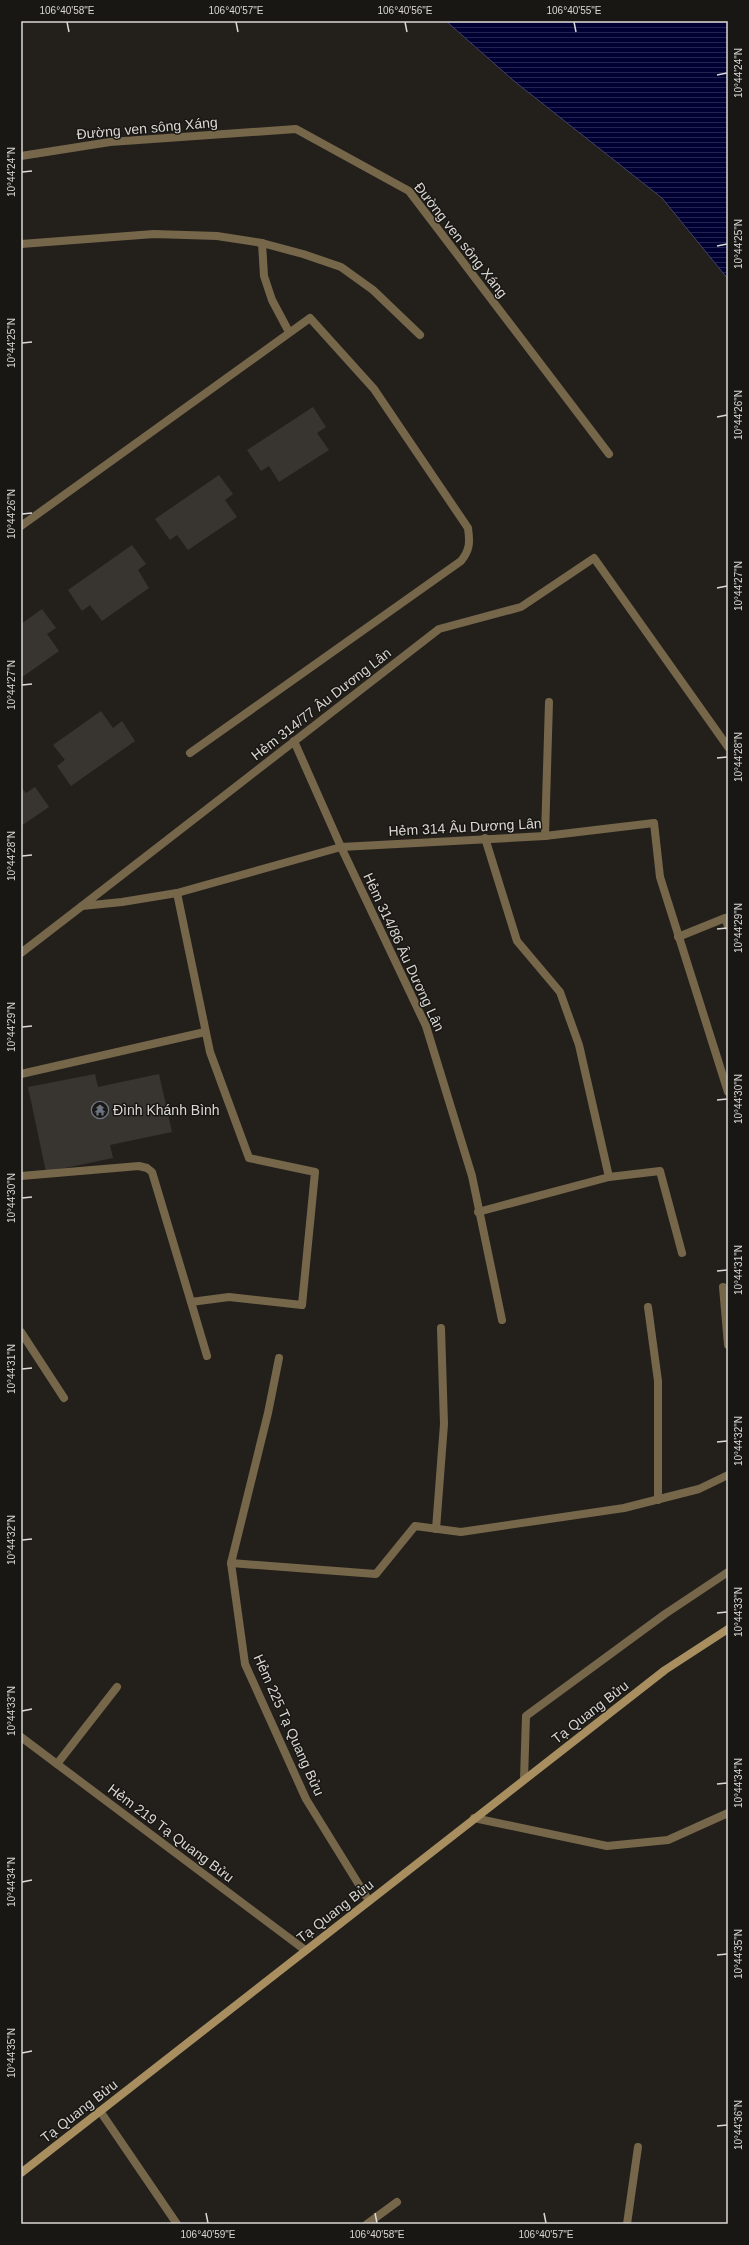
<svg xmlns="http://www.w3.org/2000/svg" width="749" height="2245" font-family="Arial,sans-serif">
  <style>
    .water { fill: url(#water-rules); stroke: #414164 }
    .building { fill: #383531 }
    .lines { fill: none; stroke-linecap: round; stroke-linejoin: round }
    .lane { stroke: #77674a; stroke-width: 8 }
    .street { stroke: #77674a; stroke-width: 8 }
    .secondary { stroke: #a98f60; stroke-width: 8 }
    .ticks { fill: none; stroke: #dad8d5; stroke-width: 1.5 }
    .labels { text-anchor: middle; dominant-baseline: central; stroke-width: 3; stroke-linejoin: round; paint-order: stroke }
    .street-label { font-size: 14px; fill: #dad8d5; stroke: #191713 }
    .poi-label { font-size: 14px; fill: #dad8d5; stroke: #191713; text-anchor: start }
    .neatline { fill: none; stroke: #dad8d5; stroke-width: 1.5 }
    .ticks-label { font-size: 10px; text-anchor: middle; fill: #dad8d5 }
  </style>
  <defs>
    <pattern id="water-rules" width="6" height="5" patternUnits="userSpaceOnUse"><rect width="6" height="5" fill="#003"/><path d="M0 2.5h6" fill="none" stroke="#252450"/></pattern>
  </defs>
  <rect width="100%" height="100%" fill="#23201c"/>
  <polygon class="water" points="446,21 728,21 728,279 662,198 514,81"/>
  <g class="building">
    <polygon points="313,407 326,427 317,433 329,450 279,482 269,466 261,471 247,450"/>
    <polygon points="219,475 233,494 225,500 237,517 188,550 177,535 170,540 155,519"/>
    <polygon points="132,545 146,564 138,570 149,588 102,621 90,605 82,611 68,590"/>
    <polygon points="42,609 56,628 47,634 59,651 21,678 21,624"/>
    <polygon points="101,711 113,728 122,721 135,741 71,786 57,766 65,760 53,745"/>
    <polygon points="21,787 26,793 35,787 49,807 21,826"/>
    <polygon points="95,1074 98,1087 159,1074 172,1132 110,1145 113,1158 46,1172 28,1087"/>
  </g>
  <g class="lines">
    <g class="lane">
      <polyline points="262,243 264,276 272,300 289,332"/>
      <polyline points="21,244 154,234 217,236 262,243 303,254 341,267 373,290 420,335"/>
      <path d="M21,526L310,318L374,389L468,528C470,542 470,550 461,561L190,753"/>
      <polyline points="294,741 341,847 426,1026 472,1176 502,1320"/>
      <polyline points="545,836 549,702"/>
      <polyline points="485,838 517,941 560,992 579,1045 609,1177 660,1171 682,1253"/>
      <polyline points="177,893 210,1052 249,1158 315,1172 302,1305 229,1297 191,1302 207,1356"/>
      <polyline points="82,906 439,629 521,607 594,558 728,747"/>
      <polyline points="21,953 82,906 122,902 177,893 341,847 545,836 654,823 660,877 728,1092"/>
      <polyline points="21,1074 205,1032"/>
      <polyline points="21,1176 139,1166 147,1168 152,1172 191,1302"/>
      <polyline points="478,1212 609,1177"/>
      <polyline points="723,1287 728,1345"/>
      <polyline points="648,1307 658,1381 658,1500"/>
      <polyline points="21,1332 64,1398"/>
      <polyline points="279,1358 268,1413 231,1563 245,1664 306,1799 369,1901"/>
      <polyline points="436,1529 444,1424 441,1328"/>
      <polyline points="231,1563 376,1574 415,1526 461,1532 624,1508 699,1489 728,1475"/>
      <polyline points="57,1764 117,1687"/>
      <polyline points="524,1779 526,1716 665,1614 728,1572"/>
      <polyline points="474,1818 607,1846 668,1840 728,1813"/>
      <polyline points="100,2111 177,2224"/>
      <polyline points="367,2224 397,2202"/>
      <polyline points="627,2224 638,2147"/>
    </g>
    <g class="street">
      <polyline points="21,156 110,142 296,129 409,191 609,454"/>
      <polyline points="678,937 725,918 728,926"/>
      <polyline points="725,1082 728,1081"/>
      <polyline points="21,1737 305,1950"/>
    </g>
    <polyline class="secondary" points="21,2173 665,1670 728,1629"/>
  </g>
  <path class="ticks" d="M67,22L69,32M236,22L238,32M405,22L407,32M574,22L576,32M717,75L727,73M22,172L32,171M717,246L727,244M22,343L32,342M717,417L727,415M22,514L32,513M717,588L727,586M22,685L32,684M717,758L727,757M22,856L32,855M717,929L727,928M22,1027L32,1026M717,1100L727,1099M22,1198L32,1197M717,1271L727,1270M22,1369L32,1368M717,1442L727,1441M22,1540L32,1539M717,1613L727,1612M22,1711L32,1709M717,1784L727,1783M22,1882L32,1880M717,1955L727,1954M22,2053L32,2051M717,2126L727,2125M206,2213L208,2223M375,2213L377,2223M544,2213L546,2223"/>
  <defs>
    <symbol id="temple-ring" viewBox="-11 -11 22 22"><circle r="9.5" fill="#191713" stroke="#6b7280" stroke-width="1.5"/><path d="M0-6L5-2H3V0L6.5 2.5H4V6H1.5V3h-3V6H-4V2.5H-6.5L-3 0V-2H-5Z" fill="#6b7280"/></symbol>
  </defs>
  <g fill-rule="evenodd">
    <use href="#temple-ring" x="90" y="1100" width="20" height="20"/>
  </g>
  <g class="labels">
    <g class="street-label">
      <text transform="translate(147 128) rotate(-5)">Đường ven sông Xáng</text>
      <text transform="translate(461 240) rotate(52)">Đường ven sông Xáng</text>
      <text transform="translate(321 704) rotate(-38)">Hẻm 314/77 Âu Dương Lân</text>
      <text transform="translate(465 827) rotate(-3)">Hẻm 314 Âu Dương Lân</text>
      <text transform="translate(404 952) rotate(65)">Hẻm 314/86 Âu Dương Lân</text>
      <text transform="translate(590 1712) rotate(-38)">Tạ Quang Bửu</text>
      <text transform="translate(289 1725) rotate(66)">Hẻm 225 Tạ Quang Bửu</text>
      <text transform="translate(171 1833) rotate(37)">Hẻm 219 Tạ Quang Bửu</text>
      <text transform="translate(335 1911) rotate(-38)">Tạ Quang Bửu</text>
      <text transform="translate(79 2111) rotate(-38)">Tạ Quang Bửu</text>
    </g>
    <g class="poi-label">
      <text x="113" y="1110">Đình Khánh Bình</text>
    </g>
  </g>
  <rect width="749" height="2245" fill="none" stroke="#191713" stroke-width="44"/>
  <rect x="22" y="22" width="705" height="2201" class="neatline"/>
  <g class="ticks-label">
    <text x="67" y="14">106°40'58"E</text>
    <text x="236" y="14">106°40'57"E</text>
    <text x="405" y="14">106°40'56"E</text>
    <text x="574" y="14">106°40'55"E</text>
    <text transform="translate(738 73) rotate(-90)" y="4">10°44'24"N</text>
    <text transform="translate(11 172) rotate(-90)" y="4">10°44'24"N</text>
    <text transform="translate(738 244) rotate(-90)" y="4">10°44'25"N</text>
    <text transform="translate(11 343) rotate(-90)" y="4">10°44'25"N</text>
    <text transform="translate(738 415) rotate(-90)" y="4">10°44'26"N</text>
    <text transform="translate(11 514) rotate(-90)" y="4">10°44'26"N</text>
    <text transform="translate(738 586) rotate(-90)" y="4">10°44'27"N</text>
    <text transform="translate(11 685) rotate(-90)" y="4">10°44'27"N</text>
    <text transform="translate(738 757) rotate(-90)" y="4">10°44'28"N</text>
    <text transform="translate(11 856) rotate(-90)" y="4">10°44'28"N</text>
    <text transform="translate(738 928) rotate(-90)" y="4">10°44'29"N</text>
    <text transform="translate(11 1027) rotate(-90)" y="4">10°44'29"N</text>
    <text transform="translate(738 1099) rotate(-90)" y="4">10°44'30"N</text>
    <text transform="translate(11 1198) rotate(-90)" y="4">10°44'30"N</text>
    <text transform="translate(738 1270) rotate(-90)" y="4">10°44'31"N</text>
    <text transform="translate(11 1369) rotate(-90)" y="4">10°44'31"N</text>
    <text transform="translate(738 1441) rotate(-90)" y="4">10°44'32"N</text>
    <text transform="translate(11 1540) rotate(-90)" y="4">10°44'32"N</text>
    <text transform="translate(738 1612) rotate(-90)" y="4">10°44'33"N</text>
    <text transform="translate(11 1711) rotate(-90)" y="4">10°44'33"N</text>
    <text transform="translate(738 1783) rotate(-90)" y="4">10°44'34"N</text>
    <text transform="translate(11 1882) rotate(-90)" y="4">10°44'34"N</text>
    <text transform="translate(738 1954) rotate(-90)" y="4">10°44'35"N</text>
    <text transform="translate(11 2053) rotate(-90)" y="4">10°44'35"N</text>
    <text transform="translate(738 2125) rotate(-90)" y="4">10°44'36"N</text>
    <text x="208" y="2238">106°40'59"E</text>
    <text x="377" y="2238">106°40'58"E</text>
    <text x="546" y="2238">106°40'57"E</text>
  </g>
</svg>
